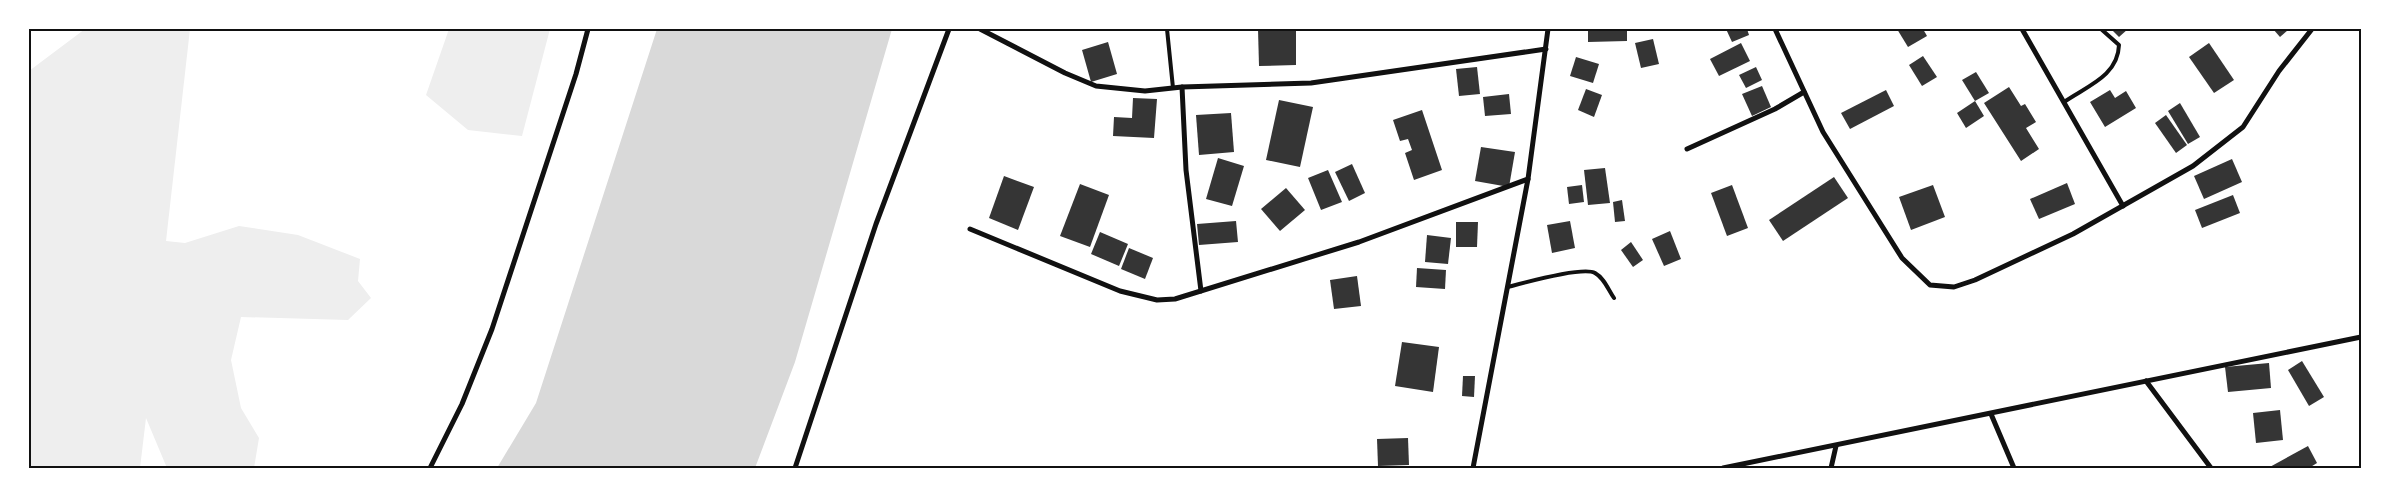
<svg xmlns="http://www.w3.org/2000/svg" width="2390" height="497" font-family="Mulish,sans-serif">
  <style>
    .green { fill: #eee }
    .water { fill: #d9d9d9 }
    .building { fill: #353535 }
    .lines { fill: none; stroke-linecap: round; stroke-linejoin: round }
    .service { stroke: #111; stroke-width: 4 }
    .minor { stroke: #111; stroke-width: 5 }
    .neatline { fill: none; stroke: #111; stroke-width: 2 }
  </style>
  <rect width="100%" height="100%" fill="#fff"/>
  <g class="green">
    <polygon points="85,29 190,29 166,241 185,243 239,226 298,235 360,259 358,281 371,298 348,320 241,317 231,360 241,408 259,438 254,468 167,468 146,418 140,468 29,468 29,71"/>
    <polygon points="449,29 550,29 522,136 468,130 426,95"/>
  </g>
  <polygon class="water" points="657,29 892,29 795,362 755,468 497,468 536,403"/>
  <g class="building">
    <polygon points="1258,29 1296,29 1296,65 1259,66"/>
    <polygon points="1588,29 1627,29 1627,41 1588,42"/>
    <polygon points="1726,29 1747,29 1749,35 1732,42"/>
    <polygon points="1897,29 1923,29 1927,36 1908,47"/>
    <polygon points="2111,29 2128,29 2119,37"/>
    <polygon points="2273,29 2289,29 2280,37"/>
    <polygon points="1653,39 1659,64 1641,68 1635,43"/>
    <polygon points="1108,42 1117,74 1091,82 1082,50"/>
    <polygon points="1741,43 1750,61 1719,76 1710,59"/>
    <polygon points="2209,43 2234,80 2214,93 2189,57"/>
    <polygon points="1923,56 1937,77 1922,86 1909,65"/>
    <polygon points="1576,57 1599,64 1593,83 1570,76"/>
    <polygon points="1477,67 1480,94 1459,96 1456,69"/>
    <polygon points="1756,67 1762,80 1746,88 1739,75"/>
    <polygon points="1976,72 1989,93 1975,101 1962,80"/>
    <polygon points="1762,86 1771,107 1752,116 1742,94"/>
    <polygon points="2009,87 2021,106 2025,104 2036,122 2026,128 2039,149 2021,161 1984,103"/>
    <polygon points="1586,89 1602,95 1594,117 1578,110"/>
    <polygon points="1886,90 1894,106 1850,129 1841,113"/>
    <polygon points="2110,90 2115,98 2126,91 2136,108 2105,127 2090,102"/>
    <polygon points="1509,94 1511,114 1485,116 1483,97"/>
    <polygon points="1133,98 1157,99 1154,138 1113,136 1114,117 1132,118"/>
    <polygon points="1279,100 1313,107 1300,167 1266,160"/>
    <polygon points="1975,101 1984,116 1966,128 1957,113"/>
    <polygon points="2180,103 2200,137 2188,144 2168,111"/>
    <polygon points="1422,110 1442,170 1414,180 1405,153 1412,150 1408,139 1400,141 1393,120"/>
    <polygon points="1231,113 1234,152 1199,155 1196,115"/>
    <polygon points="2166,115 2187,145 2176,153 2155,123"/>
    <polygon points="1481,147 1515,152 1509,187 1475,181"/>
    <polygon points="1218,158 1244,166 1232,206 1206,199"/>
    <polygon points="2232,159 2242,182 2204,199 2194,176"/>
    <polygon points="1352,164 1365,193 1349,201 1335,172"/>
    <polygon points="1605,168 1610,203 1588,205 1584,170"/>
    <polygon points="1328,170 1342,202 1321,210 1308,178"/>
    <polygon points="1004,176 1034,187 1018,230 989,218"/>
    <polygon points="1834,177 1848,198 1783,241 1769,220"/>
    <polygon points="2067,183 2075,204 2039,219 2030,199"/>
    <polygon points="1080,184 1109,195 1090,247 1060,236"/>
    <polygon points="1582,185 1584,202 1569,204 1567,187"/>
    <polygon points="1732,185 1748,228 1727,236 1711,193"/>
    <polygon points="1933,185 1945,217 1911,230 1899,197"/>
    <polygon points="1286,188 1305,210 1280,231 1261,209"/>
    <polygon points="2233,195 2240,213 2202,228 2195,210"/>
    <polygon points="1622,200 1625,221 1615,222 1613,202"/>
    <polygon points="1236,221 1238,242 1199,245 1197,224"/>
    <polygon points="1570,221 1575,248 1552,253 1547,225"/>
    <polygon points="1456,222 1478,222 1477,247 1456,247"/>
    <polygon points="1670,231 1681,259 1664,266 1652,239"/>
    <polygon points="1100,232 1128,244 1119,266 1091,254"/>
    <polygon points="1427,235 1451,238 1448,264 1425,262"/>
    <polygon points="1631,242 1643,260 1633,267 1621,250"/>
    <polygon points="1129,248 1153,258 1145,279 1121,269"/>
    <polygon points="1417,268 1446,270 1445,289 1416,287"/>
    <polygon points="1357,276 1361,306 1334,309 1330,280"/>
    <polygon points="1402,342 1439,347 1433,392 1395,386"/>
    <polygon points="2302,361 2324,397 2309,406 2288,370"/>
    <polygon points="2269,363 2271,388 2228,392 2225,367"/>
    <polygon points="1463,376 1475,376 1474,397 1462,396"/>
    <polygon points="2280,410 2283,440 2256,443 2253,413"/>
    <polygon points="1408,438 1409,465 1378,466 1377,439"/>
    <polygon points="2308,446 2317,463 2309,468 2268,468"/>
  </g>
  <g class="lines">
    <g class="service">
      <polyline points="1167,29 1173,88"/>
      <path d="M2064,102C2087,86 2118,76 2119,45L2101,29"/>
      <path d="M1508,287C1523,283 1583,266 1595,273C1604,278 1608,289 1614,298"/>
    </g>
    <g class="minor">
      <polyline points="980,29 1065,73 1096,86 1145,91 1182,87 1311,83 1546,49"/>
      <polyline points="1775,29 1823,132 1902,258 1930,285 1954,287 1975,280 2073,234 2193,166 2243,127 2279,71 2312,29"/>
      <polyline points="2022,29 2123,206"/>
      <polyline points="1182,87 1186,170 1201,291"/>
      <polyline points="1687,149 1775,109 1804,92"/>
      <polyline points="970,229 1120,291 1157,300 1175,299 1359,242 1528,179"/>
      <polyline points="2146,381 2211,468"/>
      <polyline points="1991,414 2014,468"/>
      <polyline points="430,468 462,404 492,329 576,74 588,29"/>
      <polyline points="795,468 876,224 949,29"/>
      <polyline points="1473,468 1528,179 1548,29"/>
      <polyline points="1723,468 2361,337"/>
      <polyline points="1831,468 1836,446"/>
    </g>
  </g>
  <rect width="2390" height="497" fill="none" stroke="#ffffff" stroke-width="60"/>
  <rect x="30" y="30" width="2330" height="437" class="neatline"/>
</svg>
